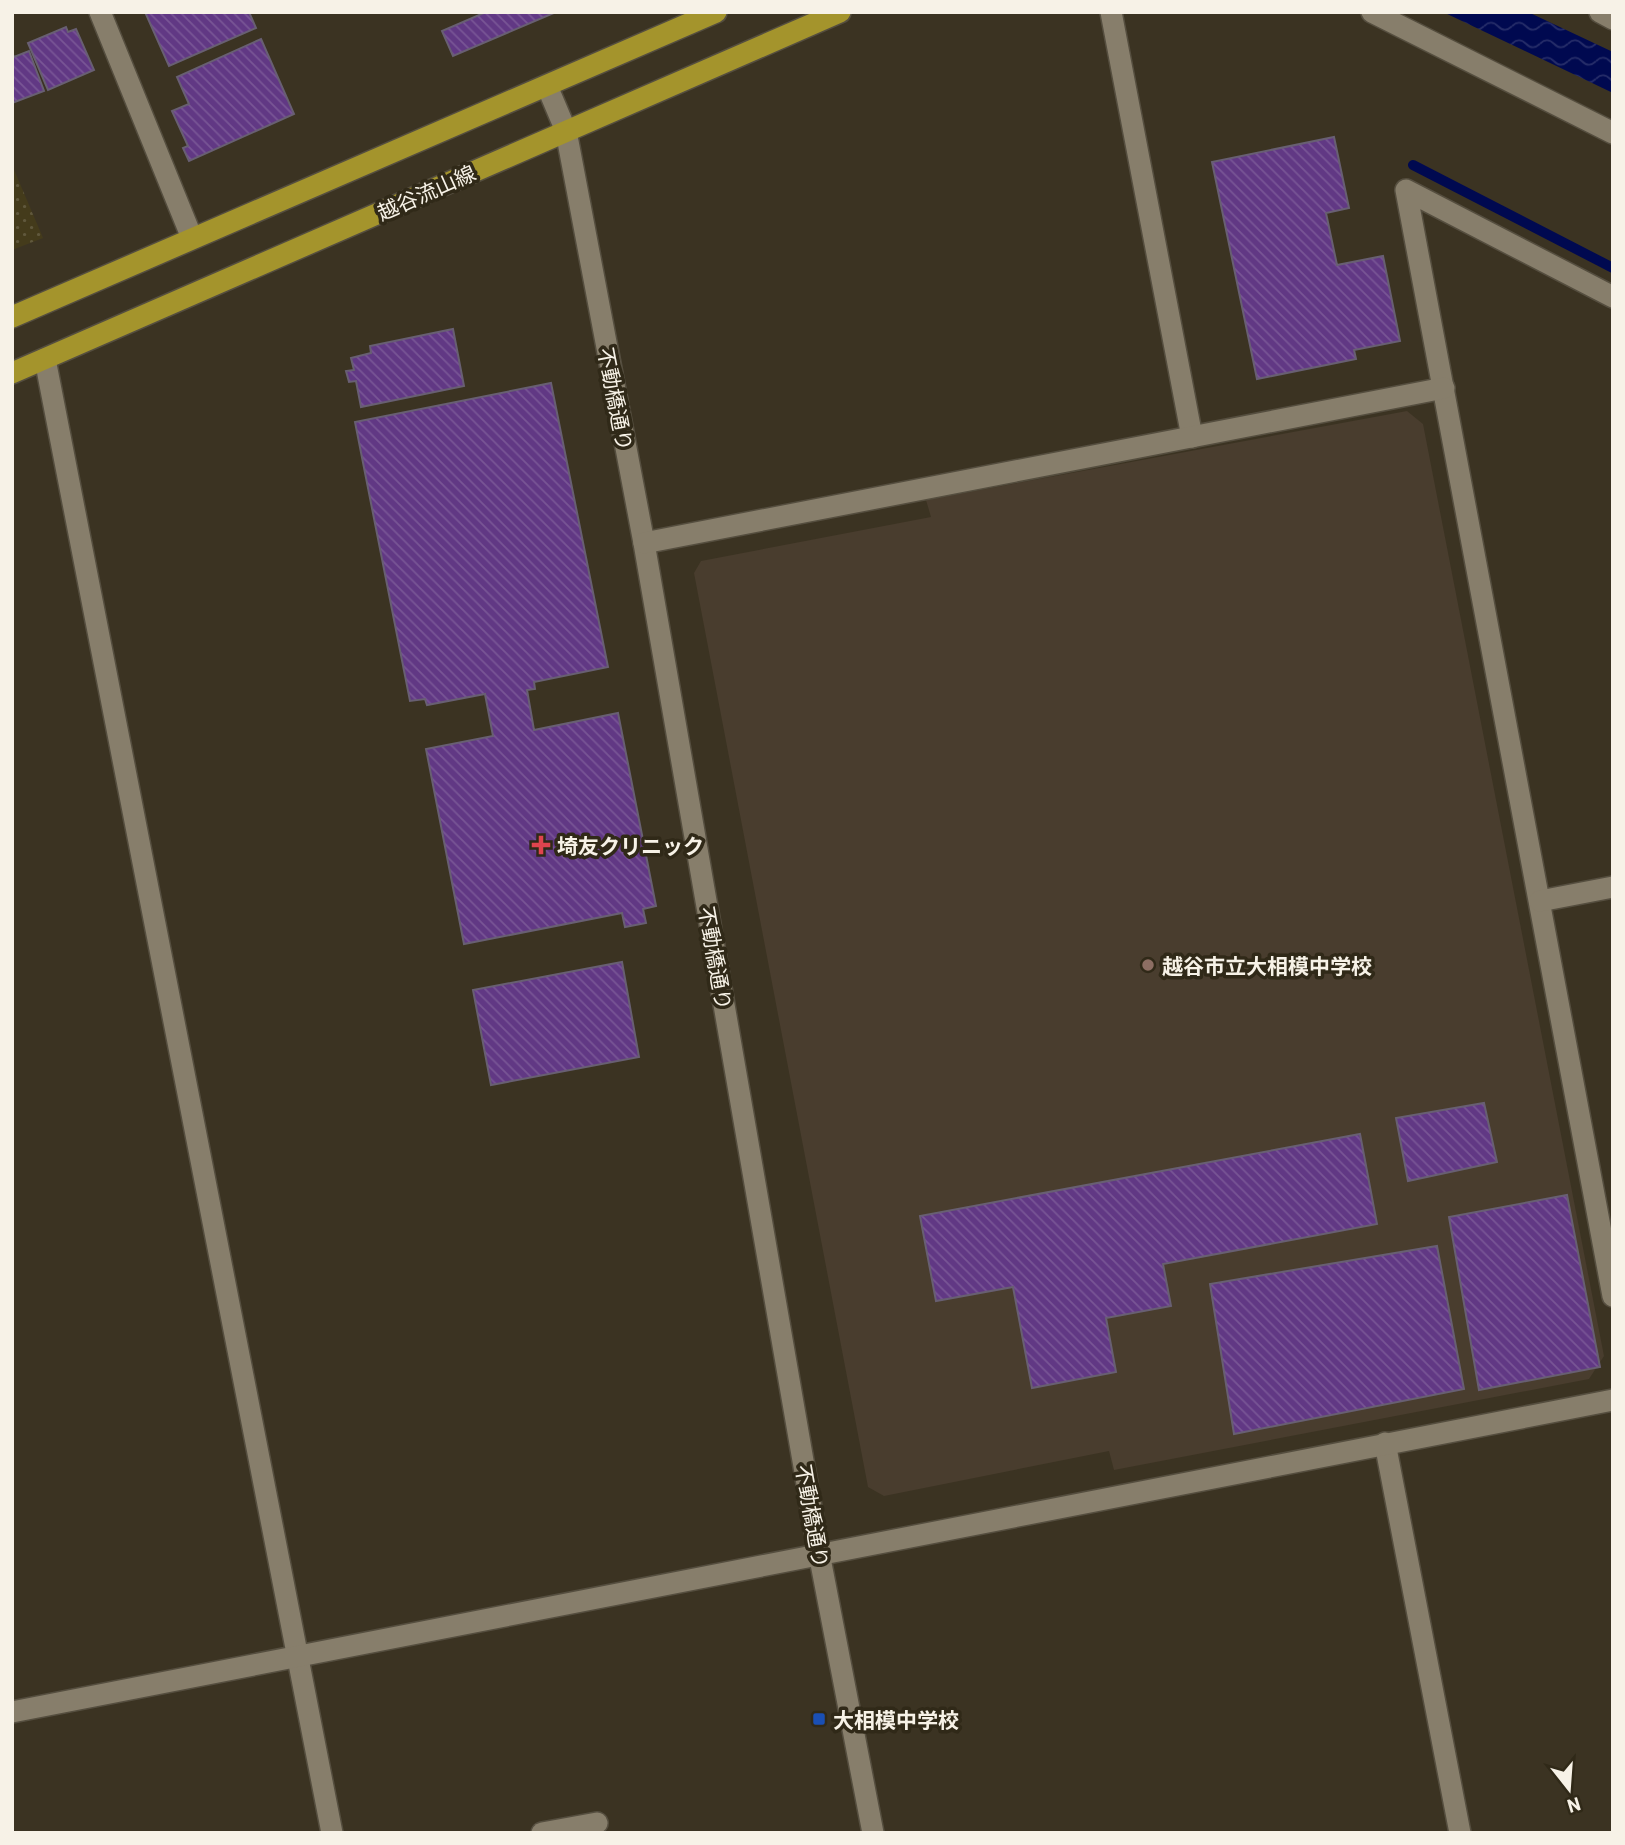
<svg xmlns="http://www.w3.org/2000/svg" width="1625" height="1845" font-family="Barlow,'Noto Sans JP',sans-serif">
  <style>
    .education { fill: #493d2e }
    .sand { fill: url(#sand-dots) }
    .water { fill: url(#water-waves) }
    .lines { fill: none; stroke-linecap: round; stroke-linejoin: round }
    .stream { stroke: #000950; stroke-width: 10 }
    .building { fill: url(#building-back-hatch); stroke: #685f72; stroke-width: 2 }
    .minor-casing { stroke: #554e3f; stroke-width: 24 }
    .major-casing { stroke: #554e3f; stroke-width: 24 }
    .minor { stroke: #877e6b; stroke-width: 21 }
    .major { stroke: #a4942c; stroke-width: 21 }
    .health-dot { fill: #e0444e; stroke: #302918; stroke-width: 2.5 }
    .education-dot { fill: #8d6e63; stroke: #302918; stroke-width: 2.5 }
    .transit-dot { fill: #1a4fb4; stroke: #302918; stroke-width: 2.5 }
    .labels { text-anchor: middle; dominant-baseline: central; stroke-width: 7; stroke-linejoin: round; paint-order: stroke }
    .street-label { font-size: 21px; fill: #f7f2e7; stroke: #302918 }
    .poi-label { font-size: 21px; font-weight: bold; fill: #f7f2e7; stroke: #302918; text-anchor: start }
  </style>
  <defs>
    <pattern id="sand-dots" width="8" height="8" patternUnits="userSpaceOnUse" patternTransform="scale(1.75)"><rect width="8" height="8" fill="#443b1b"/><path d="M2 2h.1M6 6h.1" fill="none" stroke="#60583c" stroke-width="1.8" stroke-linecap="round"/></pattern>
    <pattern id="water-waves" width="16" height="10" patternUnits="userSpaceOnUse" patternTransform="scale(1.75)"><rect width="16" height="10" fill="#000950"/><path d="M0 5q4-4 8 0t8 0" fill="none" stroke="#262d69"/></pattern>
    <pattern id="building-back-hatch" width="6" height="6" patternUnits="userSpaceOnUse" patternTransform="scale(1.75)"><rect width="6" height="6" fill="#613884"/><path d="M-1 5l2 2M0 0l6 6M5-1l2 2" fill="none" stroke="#785595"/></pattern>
  </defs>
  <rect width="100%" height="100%" fill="#3b3322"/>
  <polygon class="education" points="1407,411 1423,424 1604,1356 1589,1379 1114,1470 1109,1451 884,1496 868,1487 694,573 701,561 931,517 926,500"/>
  <polygon class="sand" points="12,165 43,238 12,250"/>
  <polygon class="water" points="1443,12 1528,12 1613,52 1613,93"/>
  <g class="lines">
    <polyline class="stream" points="1413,165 1613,268"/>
  </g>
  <g class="building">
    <polygon points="145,12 249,12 256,28 169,66"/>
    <polygon points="486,12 556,12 453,56 442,31"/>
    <polygon points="66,27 68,32 76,29 94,70 48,90 28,43"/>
    <polygon points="261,39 294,114 189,161 183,148 188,146 172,111 189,104 177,77"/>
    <polygon points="29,51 44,91 12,103 12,52 14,57"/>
    <polygon points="1334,137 1349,208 1326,213 1337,265 1383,256 1400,341 1354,350 1356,359 1257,379 1212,162"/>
    <polygon points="453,329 464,386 361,407 356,381 349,382 346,371 354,370 351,358 371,353 370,346"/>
    <polygon points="551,383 608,667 534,682 535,689 527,690 534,730 618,713 656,906 643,909 646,923 625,927 622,913 464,944 426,749 493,736 485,694 427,705 425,699 410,701 355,422"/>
    <polygon points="622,962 639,1057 491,1085 473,990"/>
    <polygon points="1484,1103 1497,1162 1408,1181 1396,1118"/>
    <polygon points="1360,1134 1377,1224 1163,1264 1171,1306 1106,1318 1116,1372 1032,1388 1013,1287 936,1301 920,1216"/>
    <polygon points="1567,1195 1600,1367 1479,1390 1449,1217"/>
    <polygon points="1437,1246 1464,1389 1234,1434 1210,1284"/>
  </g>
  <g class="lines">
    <defs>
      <g id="minor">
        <polyline points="100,12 192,238"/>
        <polyline points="1111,12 1192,437"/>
        <polyline points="1372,12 1613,133"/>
        <polyline points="1600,12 1613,19"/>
        <polyline points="547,86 566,131 644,543 819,1553 873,1833"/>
        <polyline points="1613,297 1406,190 1613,1296"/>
        <polyline points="45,359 332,1833"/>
        <polyline points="644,543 1444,388"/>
        <polyline points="1540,901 1613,887"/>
        <polyline points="1385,1443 1460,1833"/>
        <polyline points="12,1712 1613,1400"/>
        <polyline points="542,1833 597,1823"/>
      </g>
      <g id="major">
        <polyline points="12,317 716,12"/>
        <polyline points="12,373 840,12"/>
      </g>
    </defs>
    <use href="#minor" class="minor-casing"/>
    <use href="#major" class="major-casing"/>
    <use href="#minor" class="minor"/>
    <use href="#major" class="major"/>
  </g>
  <path class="health-dot" d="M537.5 834.5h7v7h7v7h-7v7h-7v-7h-7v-7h7z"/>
  <circle class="education-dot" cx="1148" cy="965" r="7"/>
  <rect class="transit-dot" x="812" y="1712" width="14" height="14" rx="3.5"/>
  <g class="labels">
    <g class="street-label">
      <text transform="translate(426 192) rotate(-24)">越谷流山線</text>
      <text transform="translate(616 399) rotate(79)">不動橋通り</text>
      <text transform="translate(716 958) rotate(80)">不動橋通り</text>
      <text transform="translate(813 1516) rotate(80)">不動橋通り</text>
    </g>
    <g class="poi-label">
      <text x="557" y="845">埼友クリニック</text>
      <text x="1162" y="965">越谷市立大相模中学校</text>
      <text x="833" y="1719">大相模中学校</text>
    </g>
  </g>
  <rect width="1625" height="1845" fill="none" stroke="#f7f2e7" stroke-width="28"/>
  <g transform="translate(1569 1789) rotate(163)" stroke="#302918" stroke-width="5" paint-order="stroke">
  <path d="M0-5L12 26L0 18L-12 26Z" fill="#f7f2e7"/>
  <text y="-10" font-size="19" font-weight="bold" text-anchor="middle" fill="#f7f2e7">N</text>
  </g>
</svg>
